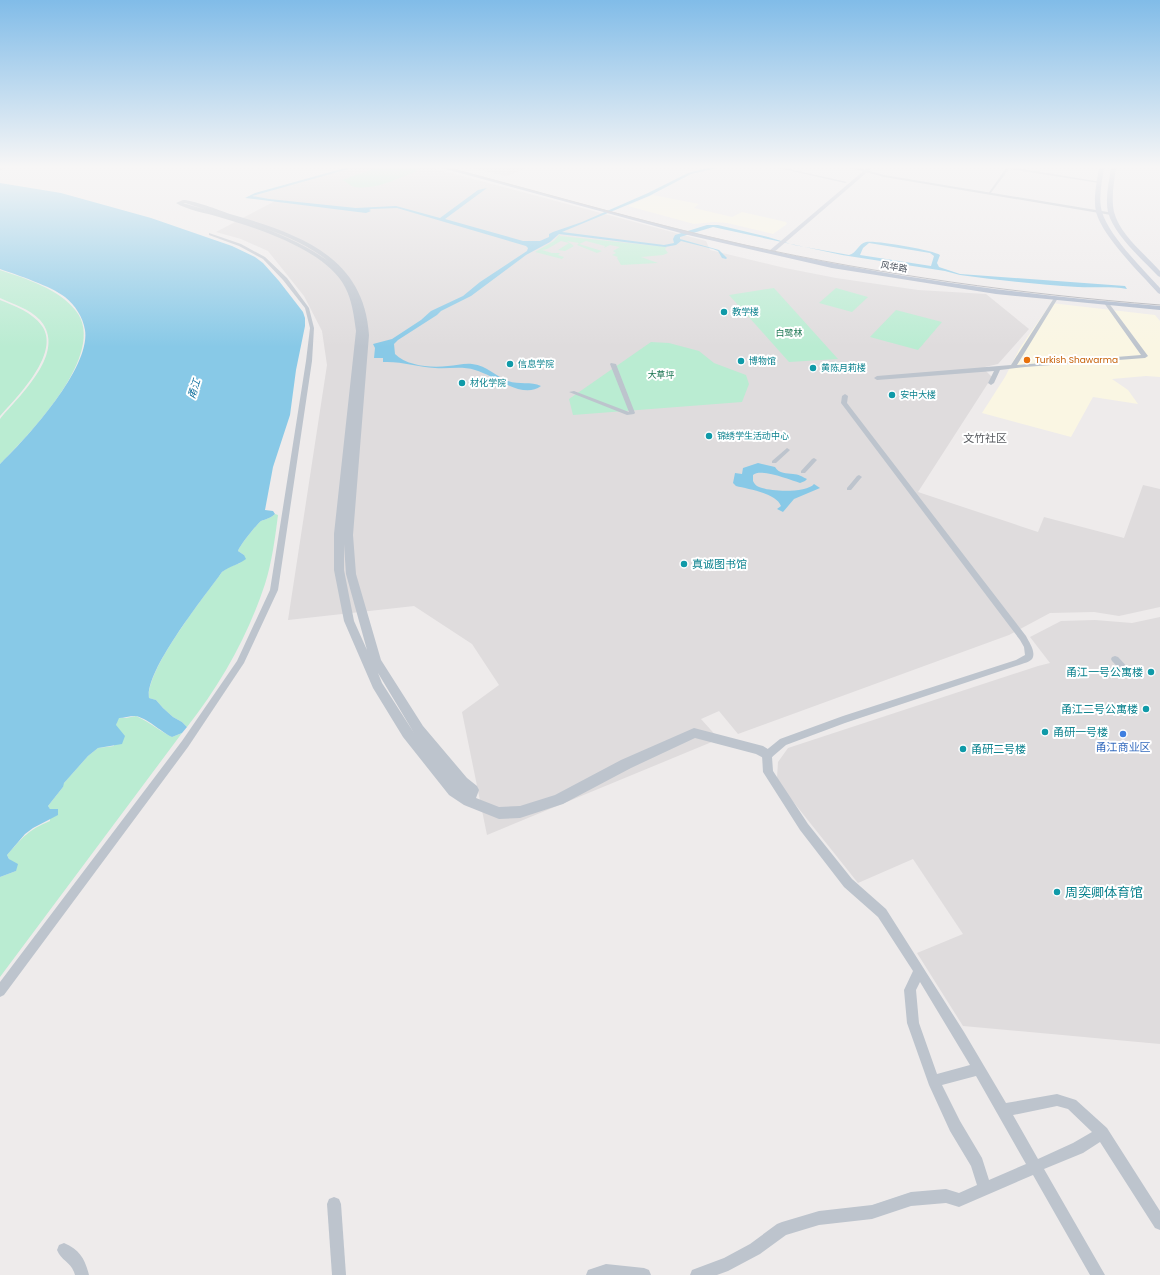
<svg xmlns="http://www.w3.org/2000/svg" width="1160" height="1275" font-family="Poppins,'Noto Sans SC',sans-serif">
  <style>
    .commercial { fill: #faf6e3 }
    .education { fill: #dfdcdd }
    .green { fill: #baecd2 }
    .water { fill: #88c9e7; fill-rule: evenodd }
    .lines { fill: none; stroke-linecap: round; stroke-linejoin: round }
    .minor { fill: #bdc4cd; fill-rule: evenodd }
    .tertiary { fill: #bdc4cd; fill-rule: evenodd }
    .secondary { fill: #bec6d4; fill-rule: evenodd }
    .primary { fill: #abb7ca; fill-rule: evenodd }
    .rail { stroke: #aeb0b6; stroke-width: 1 }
    .culture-dot { fill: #0f9aa8; stroke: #fff; stroke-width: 1.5 }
    .food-dot { fill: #e8710a; stroke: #fff; stroke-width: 1.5 }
    .shop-dot { fill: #3f7fe0; stroke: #fff; stroke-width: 1.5 }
    .labels { text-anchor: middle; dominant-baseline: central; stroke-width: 4; stroke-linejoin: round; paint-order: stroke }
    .far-street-label { font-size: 9px; fill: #454d58; stroke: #fff }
    .far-culture-label { font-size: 9px; fill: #0d838f; stroke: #fff; text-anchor: start }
    .far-park-label { font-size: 9px; fill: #1a7551; stroke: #fff }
    .far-food-label { font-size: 9px; fill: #c56008; stroke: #fff; text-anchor: start }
    .far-water-label { font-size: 10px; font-style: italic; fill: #11719e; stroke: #fff }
    .far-quarter-label { font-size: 11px; fill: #585b60; stroke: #fff }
    .culture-label { font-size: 11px; fill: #0d838f; stroke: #fff; text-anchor: start }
    .shop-label { font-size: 11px; fill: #366cbe; stroke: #fff }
    .near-culture-label { font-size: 13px; fill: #0d838f; stroke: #fff; text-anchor: start }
  </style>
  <rect width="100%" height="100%" fill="#eeebeb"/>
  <g class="commercial">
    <polygon points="653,195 699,204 694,208 732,217 742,212 786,222 787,224 773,234 727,223 714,222 694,224 628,206"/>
    <polygon points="1051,303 1155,315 1160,321 1160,377 1146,376 1112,379 1128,390 1138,404 1093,397 1071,437 982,413 1005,377 1020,348"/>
  </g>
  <g class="education">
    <polygon points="349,168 432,168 706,241 710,250 785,268 836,278 918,290 986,294 1029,329 998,364 985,367 986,371 992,377 918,492 1038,532 1044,517 1124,538 1143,485 1160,489 1160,607 1119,616 1094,612 1050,613 1009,635 738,734 719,711 701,719 719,739 487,835 462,712 499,685 472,644 414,606 288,620 327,365 322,331 304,296 268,251 241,239 216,232 275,201 251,196"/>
    <polygon points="471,168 527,168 506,176"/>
    <polygon points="1160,617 1160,1044 963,1026 917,953 963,934 913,859 858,883 787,794 777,778 778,762 788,748 1038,666 1050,663 1030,637 1061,621 1095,620 1132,623"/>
  </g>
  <g class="green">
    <path d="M376,168H418V169L415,172C396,179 376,190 355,187C350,186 347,182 342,180Z"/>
    <polygon points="560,234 560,236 667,247 665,249 668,253 663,255 641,257 658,263 621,265 617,258 618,257 612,255 616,253 613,251 620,247 610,245 604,248 605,246 586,241 579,244 602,251 597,253 577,245 579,243 567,241 574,246 565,251 558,250 569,243 561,241 547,249 542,250 552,253 560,253 558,255 564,257 562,259 535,252 554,241"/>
    <path d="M0,270C27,279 59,289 76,311C109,353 28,436 0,464V419C20,395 68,352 40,320C30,309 13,304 0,298Z"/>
    <polygon points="774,288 838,359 789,362 729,295"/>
    <polygon points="836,288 868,297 852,312 819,303"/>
    <path d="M0,300C15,306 32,312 42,326C61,353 17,397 0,416Z"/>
    <polygon points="896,310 942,322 918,350 870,337"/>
    <polygon points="651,342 669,343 699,351 714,363 746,375 749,384 742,402 573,415 569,399"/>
    <path d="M275,514L278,515C275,538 272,562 265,584C248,636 221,684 187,727L182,722L173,717L163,708L156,700L149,698C146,669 204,597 222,572L229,567L240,563L244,555L238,551C240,545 257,524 261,521C266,519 271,518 275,514Z"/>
    <path d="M136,716C150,722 159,731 172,737L182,733L0,977V877L16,871L7,855C23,837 28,830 50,821V809L48,806L63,787V784L88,756L98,748L114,746L116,725L118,718H126Z"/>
  </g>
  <g class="water">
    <path d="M345,168H352L252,196L269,199L356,208L396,206L440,218L478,190L487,188L445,219L523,241H540L549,237V234L553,232L582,222L648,193L688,173L707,168H717L691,174L649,196L562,232L664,245L674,243L673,239L675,235L707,225H718L768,237L794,245L849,255C857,253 858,244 866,242C875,240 933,250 940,255L937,263L939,267L960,274L1125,286L1127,289C1111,286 1095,288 1078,287C1039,285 999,280 960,275L945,271L842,255L713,227L680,237V239L719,250L727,258L726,259L722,258L718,251L713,249L681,241L676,245L665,247L559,234L550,242L526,255L471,296L441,311L437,315L398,340L394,344L395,354C407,366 431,368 448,366C456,366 464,363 472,364C488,366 495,376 508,381C519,385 531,381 541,386C522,400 494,375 475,370C462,366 449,369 435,368C418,367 401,361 383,362V358H374L375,348L373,344L392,339L421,320L431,311L463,296L480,282L527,251L528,248L526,246L397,208L371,209L369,210L371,211L366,213L245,198L255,193ZM869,243L930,253L934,256L931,266L860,255L863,248Z"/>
    <path d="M0,183L61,193L151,218L232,246L255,257L263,263L279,281L303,312L305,318V326L296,370L290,415L273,467L265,510L273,511L275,514C271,518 266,519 261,521C257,524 240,545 238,551L244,555L246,559C238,565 230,566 222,572C205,596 145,670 149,698L156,700L163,708L173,717L182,722L187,727L182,733L172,737C161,732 146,717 135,716C129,716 124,718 119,718L116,725L125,736L122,744L98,748L88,756L64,783L63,787L48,806L50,809H58V815L33,828L25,834L7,855L9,859L18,864L16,871L0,877V464C26,439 91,368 85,330C83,317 75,305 65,297C51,286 17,275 0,269Z"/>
    <path d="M758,463L775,467C779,474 787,473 793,474C798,474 803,477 807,479L805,481L800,483C790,480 761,468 753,475V481C754,483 756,486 759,487C770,492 807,493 814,484L820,488L794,499L783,512L777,509L781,506C776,493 748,489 736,486L733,483L735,473L742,474L743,468Z"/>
  </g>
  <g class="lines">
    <g class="minor">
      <polygon points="778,168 785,168 847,182 845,183"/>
      <polygon points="1006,168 1017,168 1101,182 1099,183 1009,169 990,194 988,194"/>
      <polygon points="209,233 241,244 265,257 287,278 309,308 314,328 312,361 278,590 244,663 188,747 4,995 0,997 0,982 182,741 237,661 270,590 306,361 310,328 305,308 283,280 263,259 239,246 209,235"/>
      <polygon points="1056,297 1058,298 1017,365 1141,355 1104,303 1106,302 1108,302 1148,356 1145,358 1025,367 1000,370 994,383 991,385 988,383 994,371 877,380 874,378 877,376 1011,365 1054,298"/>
      <polygon points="611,363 616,364 635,413 634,414 627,415 569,392 574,391 629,412 610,364"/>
      <path d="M845,394L848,396L847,403L1026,636C1029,642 1035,650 1033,657C1032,661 1025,663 1022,664L845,723L786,745L772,757L773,771L808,824L852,879L886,909L964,1032L1006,1103L1057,1094L1076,1100L1107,1128L1160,1211V1230L1155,1228L1100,1142L1083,1153L1044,1169L1105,1275H1090L1033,1175L959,1207L946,1203L911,1206L872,1219L819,1225L786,1235L760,1254L728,1271L717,1275H690L692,1270L724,1258L750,1244L777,1224L782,1222L819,1211L872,1205L911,1192L946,1189L959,1193L977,1185L971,1166L950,1131L929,1085L907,1023L904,990L913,971L878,917L844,887L800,830L763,772L762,755L764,752L780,739L843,716L1016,660L1025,655L1024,647L1020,640L841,403L842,396ZM920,982L970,1065L937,1074L919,1023L916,990ZM976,1076L1026,1164L989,1180L982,1158L960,1121L942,1085ZM1057,1106L1068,1109L1092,1132L1073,1143L1038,1159L1013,1115Z"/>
      <polygon points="787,448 790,450 789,451 776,463 772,463 772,461"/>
      <polygon points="814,458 817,460 816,461 805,473 801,473 801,471 812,459"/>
      <polygon points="859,475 862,477 861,478 851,490 847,490 847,488 857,476"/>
      <polygon points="1115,656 1118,657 1132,672 1133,674 1132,676 1126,676 1112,661 1111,659 1112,657"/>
      <polygon points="334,1197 339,1199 341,1204 346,1275 332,1275 327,1204 329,1199"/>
      <path d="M64,1243C80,1250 85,1259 89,1275H75C71,1261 62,1262 57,1250L59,1245Z"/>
      <polygon points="606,1264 644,1268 649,1270 651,1275 586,1275 588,1270"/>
    </g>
    <g class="tertiary">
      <polygon points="0,168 4,168 0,170"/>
      <polygon points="851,168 859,168 884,175 1114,213 1111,215 884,177"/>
      <path d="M183,200C193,200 219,210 230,214C296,233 364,255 369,335L353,535L356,574L381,660L423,726L467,778L477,786L479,790L476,798L499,807L520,806L555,795L621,760L694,728L763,746L771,751L773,755L771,759L767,760L756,754L695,738L631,768L563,804L520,818L499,819L464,805L449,795L403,737L373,688L344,621L334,570V534L356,331C354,316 352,300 345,287C326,250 257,228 219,217C206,213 187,210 176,203ZM183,203H185L207,210ZM247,222C276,232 305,242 328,261C303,243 276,232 247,222ZM344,544L346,574L367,650L354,621L344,570ZM378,673L414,733L382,683Z"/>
    </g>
    <g class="secondary">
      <polygon points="867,168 872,168 773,253 769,253 769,251"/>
      <path d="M1099,168H1104C1102,182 1098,198 1102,212C1109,236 1143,269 1160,288V294L1158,293C1140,273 1103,237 1096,212C1093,198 1097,181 1099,168Z"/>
      <path d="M1111,168H1116C1114,182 1111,198 1114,212C1120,235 1145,254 1160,271V277L1158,276C1142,259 1114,235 1108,212C1105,198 1109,182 1111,168Z"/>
    </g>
    <path class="primary" d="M442,168H451C578,202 704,239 832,263C940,284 1050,297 1160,306V310L996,294L832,268L688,235Z"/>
    <path class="rail" d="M449,168C548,194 646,223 745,245C882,275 1021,294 1160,305"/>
  </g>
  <linearGradient id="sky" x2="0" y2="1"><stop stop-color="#81bce8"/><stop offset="0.48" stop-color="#f7f6f6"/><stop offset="1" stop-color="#f7f6f6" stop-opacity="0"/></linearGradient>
  <rect width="1160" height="347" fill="url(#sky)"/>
  <g class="culture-dot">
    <circle cx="724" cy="312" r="4"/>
    <circle cx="741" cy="361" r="4"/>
    <circle cx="510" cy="364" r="4"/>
    <circle cx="813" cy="368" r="4"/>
    <circle cx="462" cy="383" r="4"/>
    <circle cx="892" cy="395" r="4"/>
    <circle cx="709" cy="436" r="4"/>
    <circle cx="684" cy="564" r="4"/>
    <circle cx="1151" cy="672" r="4"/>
    <circle cx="1146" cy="709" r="4"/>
    <circle cx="1045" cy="732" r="4"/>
    <circle cx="963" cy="749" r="4"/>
    <circle cx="1057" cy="892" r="4"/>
  </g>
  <circle class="food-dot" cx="1027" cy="360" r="4"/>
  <circle class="shop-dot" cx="1123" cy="734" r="4"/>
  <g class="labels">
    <g class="far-street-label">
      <text transform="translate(894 267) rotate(9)">风华路</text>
    </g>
    <g class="far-culture-label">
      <text x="732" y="312">教学楼</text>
      <text x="749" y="361">博物馆</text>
      <text x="518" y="364">信息学院</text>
      <text x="821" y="368">黄陈月莉楼</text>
      <text x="470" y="383">材化学院</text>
      <text x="900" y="395">安中大楼</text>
      <text x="717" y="436">锦绣学生活动中心</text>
    </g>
    <g class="far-park-label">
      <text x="789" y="333">白鹭林</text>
      <text x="661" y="375">大草坪</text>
    </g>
    <g class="far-food-label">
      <text x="1035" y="360">Turkish Shawarma</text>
    </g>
    <g class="far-water-label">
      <text transform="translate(194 389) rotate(-72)">甬江</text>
    </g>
    <g class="far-quarter-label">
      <text x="985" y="438">文竹社区</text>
    </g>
    <g class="culture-label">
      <text x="692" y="564">真诚图书馆</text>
      <text x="1143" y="672" text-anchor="end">甬江一号公寓楼</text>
      <text x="1138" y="709" text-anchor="end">甬江二号公寓楼</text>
      <text x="1053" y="732">甬研一号楼</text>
      <text x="971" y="749">甬研二号楼</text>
    </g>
    <g class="shop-label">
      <text x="1123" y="747">甬江商业区</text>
    </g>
    <g class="near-culture-label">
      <text x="1065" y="892">周奕卿体育馆</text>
    </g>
  </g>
</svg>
